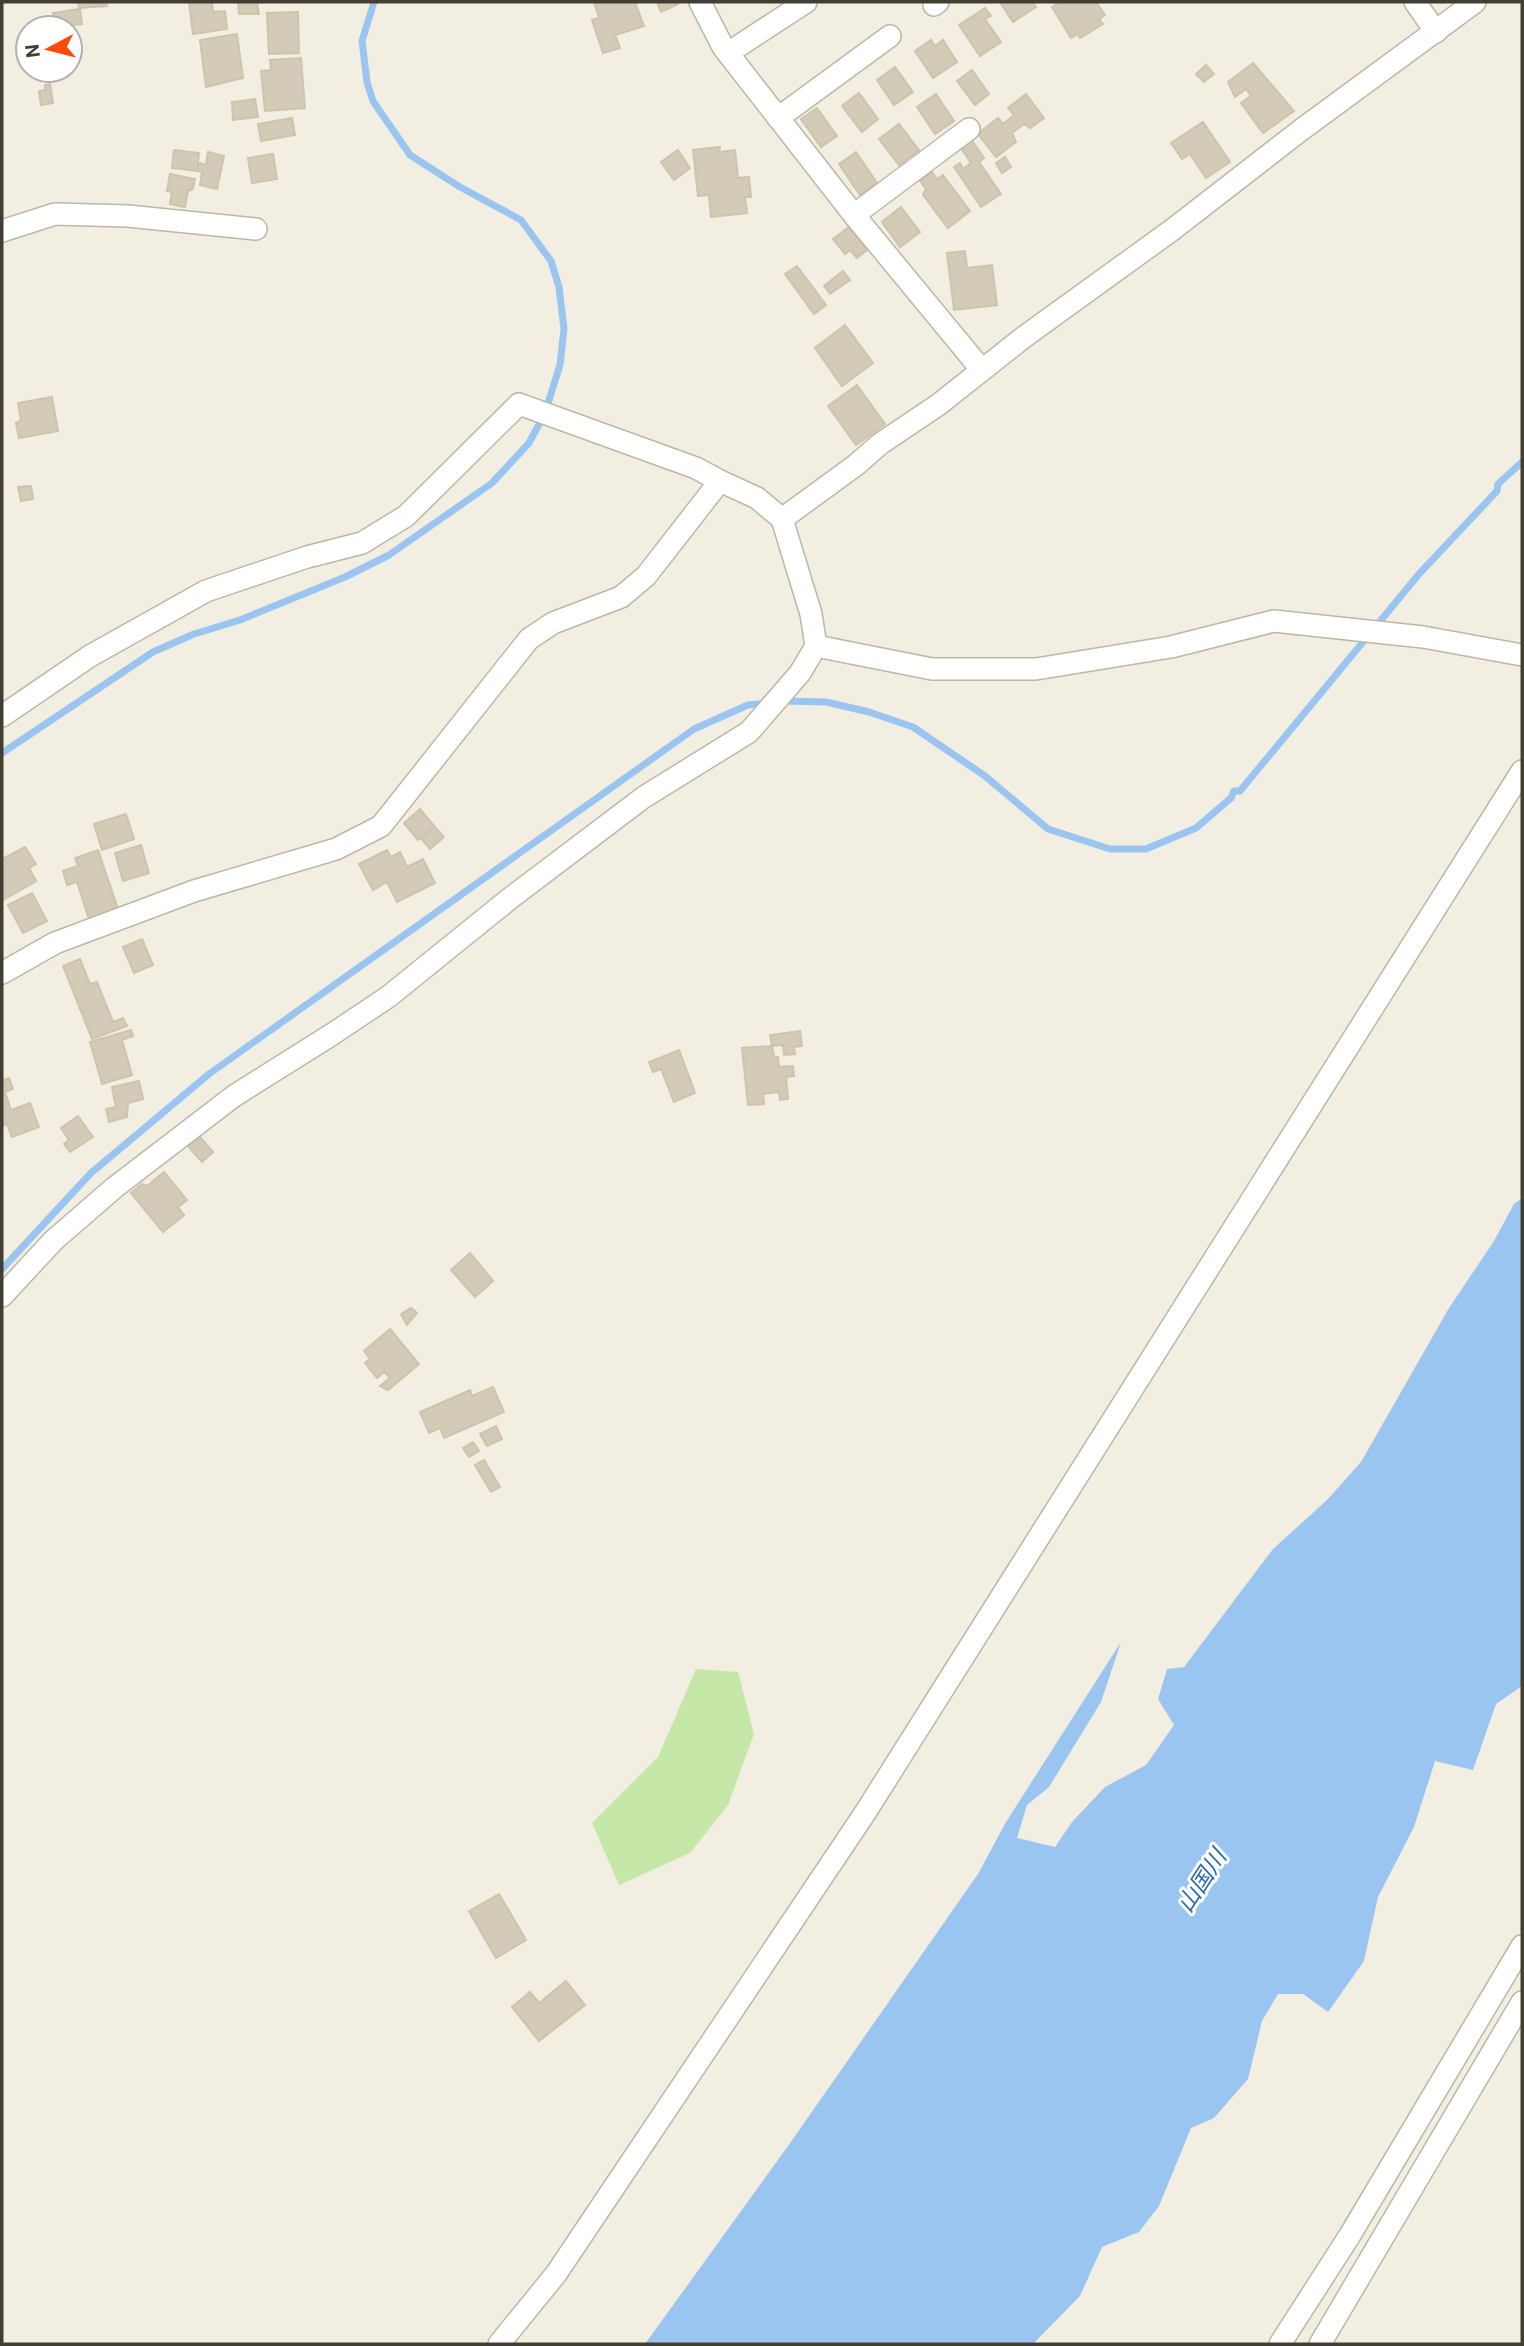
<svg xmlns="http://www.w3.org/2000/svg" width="1524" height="2346" font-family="Roboto,'Noto Sans JP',sans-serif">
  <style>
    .green { fill: #c5e8a9 }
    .water { fill: #9bc5f1 }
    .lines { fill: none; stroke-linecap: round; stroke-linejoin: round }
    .stream { stroke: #9bc5f1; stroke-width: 7 }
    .building { fill: #d3cbb7; stroke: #cec4aa; stroke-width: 2 }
    .minor-casing { stroke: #bdb7a5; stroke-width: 24 }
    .minor { stroke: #fff; stroke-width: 21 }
    .labels { text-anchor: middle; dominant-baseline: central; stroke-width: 6; stroke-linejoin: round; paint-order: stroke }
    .water-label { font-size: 23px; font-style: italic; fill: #2a6ab0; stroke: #fff }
  </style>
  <rect width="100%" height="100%" fill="#f2eee2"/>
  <polygon class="green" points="696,1669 738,1672 754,1734 728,1805 690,1853 619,1885 592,1823 658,1757"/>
  <polygon class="water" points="1522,1198 1522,1686 1496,1704 1473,1770 1435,1761 1414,1827 1378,1897 1364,1961 1328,2012 1303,1994 1278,1994 1262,2021 1248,2079 1214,2118 1191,2128 1159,2206 1139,2232 1102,2247 1080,2296 1033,2344 645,2344 788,2146 978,1874 1006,1822 1121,1642 1101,1702 1049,1787 1027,1805 1017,1838 1055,1847 1072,1822 1105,1787 1146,1765 1174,1725 1158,1699 1167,1669 1184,1667 1273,1549 1327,1500 1361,1462 1449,1308 1494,1241 1514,1204"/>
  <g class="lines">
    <g class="stream">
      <polyline points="784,701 826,702 869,712 913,727 985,776 1048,829 1110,849 1146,849 1196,828 1231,798 1234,791 1240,791 1419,574 1497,491 1498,484 1522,462"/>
      <polyline points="2,753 153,652 194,634 240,620 345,577 389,555 492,483 529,443 545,413 560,365 564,329 559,287 551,261 521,220 460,187 410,155 373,101 367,82 362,41 374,2"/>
      <polyline points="2,1269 91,1173 209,1074 694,729 748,705 768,703"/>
    </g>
  </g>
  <g class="building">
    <polygon points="78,2 106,2 107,6 79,8"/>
    <polygon points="189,2 212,2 213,12 225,11 227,29 193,34"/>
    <polygon points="238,2 257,2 259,14 239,14"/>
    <polygon points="594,2 635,2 644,26 615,35 620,48 603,53 592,20 599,18"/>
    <polygon points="657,2 677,2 678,4 661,12"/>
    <polygon points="1000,2 1032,2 1036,7 1013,22"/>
    <polygon points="1061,2 1096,2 1105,15 1099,19 1103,24 1080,38 1078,34 1071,38 1052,7"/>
    <polygon points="985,8 991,16 985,19 1001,42 980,56 959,25"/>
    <polygon points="80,9 82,24 55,27 53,13"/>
    <polygon points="298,12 299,53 269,54 267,13"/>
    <polygon points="237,34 243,78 206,87 200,40"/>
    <polygon points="931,40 935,46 943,40 957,62 933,78 915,51"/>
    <polygon points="301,58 305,108 265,111 261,71 271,70 270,60"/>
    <polygon points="1253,63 1294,111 1263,133 1241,103 1251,96 1246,89 1235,97 1228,82"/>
    <polygon points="1206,65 1214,74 1204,82 1196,74"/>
    <polygon points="895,67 913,92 894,105 877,80"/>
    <polygon points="972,70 989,94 975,105 957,81"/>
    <polygon points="50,84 53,103 41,105 39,91 45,90 45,85"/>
    <polygon points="859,93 878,119 862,132 842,106"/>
    <polygon points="936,94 954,121 935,134 917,107"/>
    <polygon points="1026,94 1044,118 1030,128 1024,124 1012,133 1016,142 996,157 978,134 998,118 1003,124 1014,115 1008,108"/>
    <polygon points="255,99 258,117 233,120 232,102"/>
    <polygon points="817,108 837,136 821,147 801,119"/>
    <polygon points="292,118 295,135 261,141 258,124"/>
    <polygon points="1203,122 1230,162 1206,178 1190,154 1182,159 1171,143"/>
    <polygon points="899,124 919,150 899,165 879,139"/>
    <polygon points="971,139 984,158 979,162 1001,194 981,207 954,167 960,163 963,169 971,163 960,147"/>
    <polygon points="720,147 719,152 735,150 738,178 749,177 751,197 745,197 747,213 711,217 709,195 698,196 693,150"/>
    <polygon points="174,150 199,153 197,171 172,168"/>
    <polygon points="678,150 690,168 674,180 661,162"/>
    <polygon points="208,152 224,156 217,189 200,185 202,172 197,171 199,163 206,165"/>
    <polygon points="856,152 877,183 860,195 839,164"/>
    <polygon points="273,154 277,179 252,183 248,158"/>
    <polygon points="1005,157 1011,167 1002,173 996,163"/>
    <polygon points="932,172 937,179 943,175 970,211 948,228 923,195 926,189 920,181"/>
    <polygon points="170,174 195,179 193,189 188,191 185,207 170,204 172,192 167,191"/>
    <polygon points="901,207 920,232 900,247 882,222"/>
    <polygon points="849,227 867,250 857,258 850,250 845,254 833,239"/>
    <polygon points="965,251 967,268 992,265 997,305 954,310 947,253"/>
    <polygon points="797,266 826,305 814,314 785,274"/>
    <polygon points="843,271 850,280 830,294 824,286"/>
    <polygon points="845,325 873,363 842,386 815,348"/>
    <polygon points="857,385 885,424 856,445 828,406"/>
    <polygon points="52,397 58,431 19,438 16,423 21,420 18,403"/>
    <polygon points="31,486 33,499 21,501 18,487"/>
    <polygon points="420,809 434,826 418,840 404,823"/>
    <polygon points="126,814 134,839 102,850 94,824"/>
    <polygon points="434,826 444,837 430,849 421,838"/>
    <polygon points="141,845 149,873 123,881 115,853"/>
    <polygon points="25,847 36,864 29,868 36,881 3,900 2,859"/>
    <polygon points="98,850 118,909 89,919 77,882 67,885 63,871 78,866 75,858"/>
    <polygon points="387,850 391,857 400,852 407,867 423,859 435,883 397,902 387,882 373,890 359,864"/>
    <polygon points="32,893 47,921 23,933 8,905"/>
    <polygon points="142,939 153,965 134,973 123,947"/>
    <polygon points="80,959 90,984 97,982 113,1022 123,1018 127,1026 92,1039 63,966"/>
    <polygon points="131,1030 133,1036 122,1040 132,1075 102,1084 90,1042"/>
    <polygon points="800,1031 802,1046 794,1047 795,1054 784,1055 783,1045 772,1046 770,1035"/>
    <polygon points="772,1046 774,1057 778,1057 779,1067 793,1066 794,1076 786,1077 788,1099 780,1100 779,1092 763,1094 764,1104 748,1105 742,1048"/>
    <polygon points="679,1050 695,1093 674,1102 661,1069 653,1072 649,1062"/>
    <polygon points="9,1078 13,1089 5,1092 11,1110 30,1103 39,1127 12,1137 7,1124 2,1126 2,1081"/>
    <polygon points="139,1081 143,1099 128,1103 127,1117 109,1122 106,1109 116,1107 112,1087"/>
    <polygon points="78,1116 93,1137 70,1152 64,1144 69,1140 61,1128"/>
    <polygon points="199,1136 213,1152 202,1162 188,1146"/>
    <polygon points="164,1172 187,1200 178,1207 184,1215 163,1232 131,1193 142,1184 147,1186"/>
    <polygon points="470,1253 493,1281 475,1297 451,1270"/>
    <polygon points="411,1308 417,1313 407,1325 401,1314"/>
    <polygon points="390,1329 419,1364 388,1390 380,1386 390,1378 384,1372 377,1378 365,1363 370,1359 364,1351"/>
    <polygon points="493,1387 504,1412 444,1438 440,1428 429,1433 420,1412 470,1390 472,1396"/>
    <polygon points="496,1426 502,1439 487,1446 480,1434"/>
    <polygon points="473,1442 479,1451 469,1457 463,1448"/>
    <polygon points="484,1460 500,1487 491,1492 475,1465"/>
    <polygon points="499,1894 526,1940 496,1958 469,1911"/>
    <polygon points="566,1981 585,2005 539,2041 512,2007 530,1992 539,2003"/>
  </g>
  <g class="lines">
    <defs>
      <g id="minor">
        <polyline points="700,2 723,47 854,215 981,369"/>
        <polyline points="1415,2 1436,32"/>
        <polyline points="934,5 938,2"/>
        <polyline points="728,53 806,2"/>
        <polyline points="778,118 890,36"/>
        <polyline points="854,215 969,129"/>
        <polyline points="2,231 55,214 128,216 256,229"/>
        <polyline points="782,519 856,465 880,444 938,405 1024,337 1172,230 1301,130 1475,2"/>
        <polyline points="816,646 932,669 1036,669 1171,647 1274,621 1423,637 1522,655"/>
        <polyline points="2,716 90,656 206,591 307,557 362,543 406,516 519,404 696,468 720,481"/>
        <polyline points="2,973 55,943 194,891 336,849 381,826 529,639 553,623 621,597 646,576 720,481 757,498 782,519 811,614 816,646 800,673 749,732 644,797 508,900 388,997 331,1035 234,1096 114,1188 54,1240 2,1296"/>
        <polyline points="499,2344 556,2274 865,1813 1522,771"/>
        <polyline points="1280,2344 1350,2235 1522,1946"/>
        <polyline points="1320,2344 1522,2002"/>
      </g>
    </defs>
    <use href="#minor" class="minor-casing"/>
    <use href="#minor" class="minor"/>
  </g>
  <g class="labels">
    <g class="water-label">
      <text transform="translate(1202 1881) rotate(-57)">山国川</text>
    </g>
  </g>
  <rect width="1524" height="2346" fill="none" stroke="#433e33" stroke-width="7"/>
  <g transform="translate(49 49) rotate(263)"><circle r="33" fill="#ffffff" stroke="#b4b2ad" stroke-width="2"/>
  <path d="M0-5L12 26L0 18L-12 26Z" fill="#ff4a0c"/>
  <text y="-10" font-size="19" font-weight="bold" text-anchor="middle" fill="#433e33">N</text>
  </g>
</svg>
